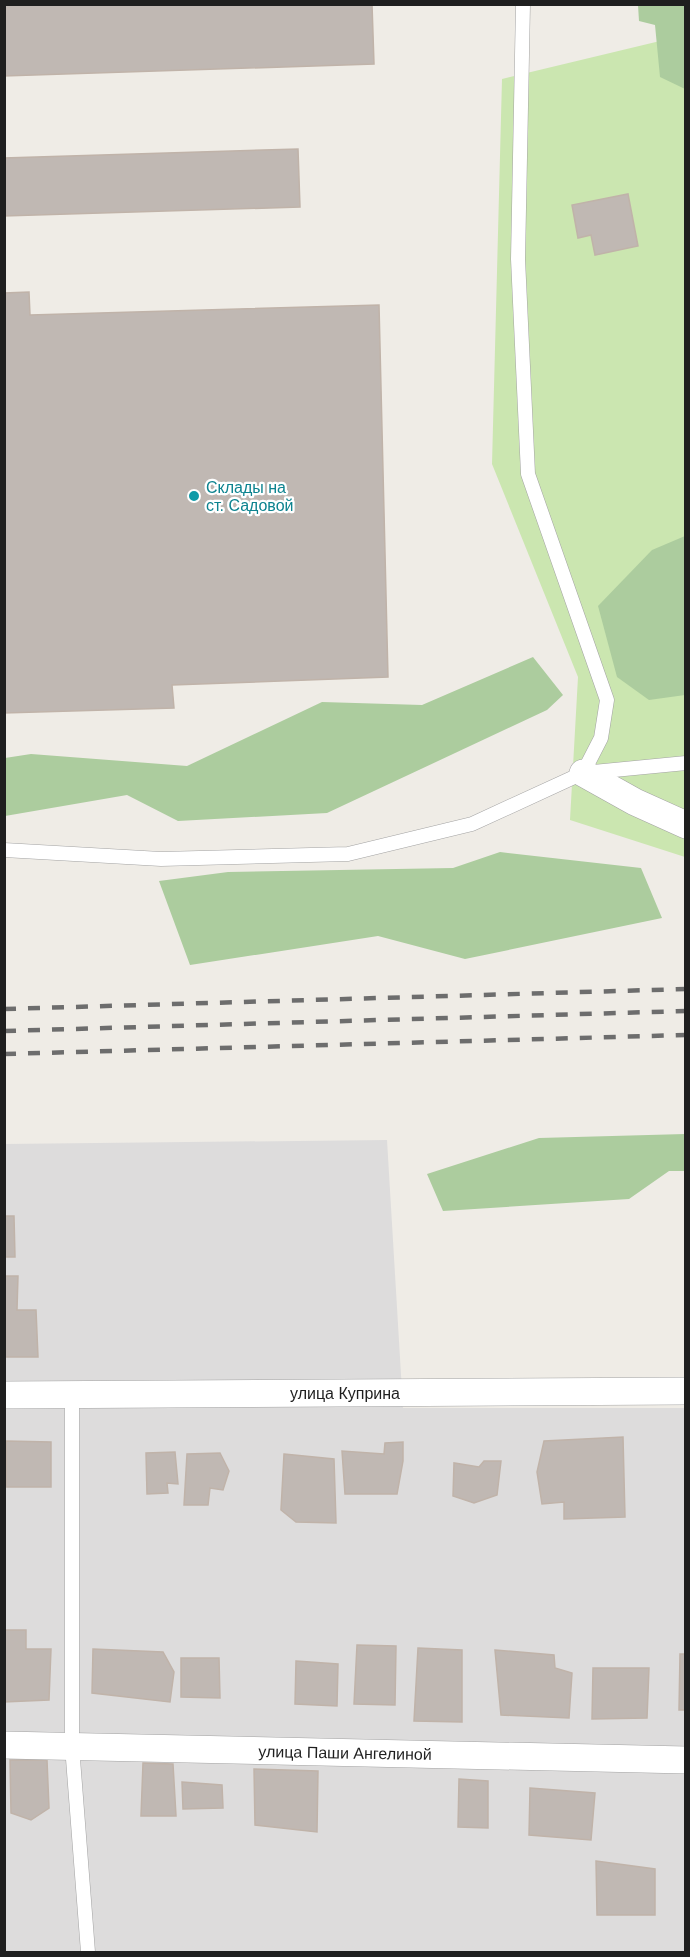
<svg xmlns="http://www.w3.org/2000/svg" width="690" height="1957" font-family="Arial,sans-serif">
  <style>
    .residential { fill: #dddcdc }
    .grass { fill: #cbe6b0 }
    .forest { fill: #accc9e }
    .building { fill: #c0b8b3; stroke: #c0b3a9; stroke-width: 1.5 }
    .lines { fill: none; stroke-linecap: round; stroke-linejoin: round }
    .lane-casing { stroke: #a3a3a3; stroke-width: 15 }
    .street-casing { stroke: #a3a3a3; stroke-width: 28 }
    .lane { stroke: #fff; stroke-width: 14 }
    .street { stroke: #fff; stroke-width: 27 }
    .rail { stroke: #6d6d6d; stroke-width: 4.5; stroke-dasharray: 12 12; stroke-linecap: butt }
    .culture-dot { fill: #0f9aa8; stroke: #fff; stroke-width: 2 }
    .labels { text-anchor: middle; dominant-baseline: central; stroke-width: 4.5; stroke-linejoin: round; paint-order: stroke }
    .culture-label { font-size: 16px; fill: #0d838f; stroke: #fff; text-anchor: start }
    .street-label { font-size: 16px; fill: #1f1f1f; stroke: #fff }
  </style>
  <rect width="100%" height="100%" fill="#efece6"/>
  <polygon class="residential" points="387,1140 403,1408 685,1408 685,1952 5,1952 4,1144"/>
  <polygon class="grass" points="685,35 685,857 570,820 578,677 492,464 502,79"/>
  <g class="forest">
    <polygon points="638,5 685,5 685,89 660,77 655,25 639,21"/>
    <polygon points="685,536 685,695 649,700 617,677 598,606 652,550"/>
    <polygon points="533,657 563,695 547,710 327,813 178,821 127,795 5,816 5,758 31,754 187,766 322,702 422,705"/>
    <polygon points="500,852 641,868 662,918 465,959 378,936 190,965 159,881 228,872 453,868"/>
    <polygon points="685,1134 685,1171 669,1171 629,1199 443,1211 427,1174 539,1138"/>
  </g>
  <g class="building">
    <polygon points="4,4 372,4 374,64 4,76"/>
    <polygon points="298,149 300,207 4,216 4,158"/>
    <polygon points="628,194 638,246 595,255 591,235 578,238 572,205"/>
    <polygon points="29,292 30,315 379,305 388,677 172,685 174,708 4,713 4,293"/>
    <polygon points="4,1216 14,1216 15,1257 4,1257"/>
    <polygon points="4,1276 18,1276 17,1310 36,1310 38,1357 4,1357"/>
    <polygon points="623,1437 625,1517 564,1519 564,1502 542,1504 537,1472 544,1441"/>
    <polygon points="6,1441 51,1442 51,1487 6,1487"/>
    <polygon points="403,1442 403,1461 397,1494 345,1494 342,1451 384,1454 385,1443"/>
    <polygon points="175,1452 178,1484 167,1483 168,1493 147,1494 146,1453"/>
    <polygon points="220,1453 229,1471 223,1490 210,1488 208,1505 184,1505 187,1454"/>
    <polygon points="284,1454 334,1459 336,1523 296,1522 281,1510"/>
    <polygon points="484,1461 501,1461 497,1495 474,1503 453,1496 454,1463 479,1467"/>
    <polygon points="4,1630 26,1630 26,1649 51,1649 49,1700 4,1702"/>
    <polygon points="357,1645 396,1646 395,1705 354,1704"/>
    <polygon points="418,1648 462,1650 462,1722 414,1721"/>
    <polygon points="93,1649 163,1652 174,1672 170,1702 92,1693"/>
    <polygon points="495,1650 554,1655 555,1668 572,1673 569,1718 501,1715"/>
    <polygon points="680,1654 686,1654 686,1710 679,1710"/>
    <polygon points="181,1658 219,1658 220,1698 181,1697"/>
    <polygon points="296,1661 338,1664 337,1706 295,1704"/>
    <polygon points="593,1668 649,1668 647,1718 592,1719"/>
    <polygon points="10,1760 47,1760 49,1808 31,1820 11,1813"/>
    <polygon points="143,1763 173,1764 176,1816 141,1816"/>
    <polygon points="254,1769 318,1771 317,1832 255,1825"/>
    <polygon points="459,1779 488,1781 488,1828 458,1827"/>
    <polygon points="182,1782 222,1785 223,1808 183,1809"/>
    <polygon points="530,1788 595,1793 591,1840 529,1835"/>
    <polygon points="596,1861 655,1869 655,1915 597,1915"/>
  </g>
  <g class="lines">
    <defs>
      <g id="lane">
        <polyline points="523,4 518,259 528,474 607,700 601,738 583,773"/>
        <polyline points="4,850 161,859 348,854 472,824 583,773 686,763"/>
        <polyline points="72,1395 72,1746 88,1952"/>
      </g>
      <g id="street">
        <polyline points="583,773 635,802 686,825"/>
        <polyline points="4,1395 686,1391"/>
        <polyline points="4,1745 686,1760"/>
      </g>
    </defs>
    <use href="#lane" class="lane-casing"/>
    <use href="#street" class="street-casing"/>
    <use href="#lane" class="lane"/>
    <use href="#street" class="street"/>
    <g class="rail">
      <polyline points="4,1009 686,989"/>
      <polyline points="4,1031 686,1011"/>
      <polyline points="4,1054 686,1035"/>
    </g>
  </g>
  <circle class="culture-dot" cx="194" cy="496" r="6"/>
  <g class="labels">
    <g class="culture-label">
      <text x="206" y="487">Склады на<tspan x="206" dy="18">ст. Садовой</tspan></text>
    </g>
    <g class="street-label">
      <text x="345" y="1393">улица Куприна</text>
      <text transform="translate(345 1753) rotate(1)">улица Паши Ангелиной</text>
    </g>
  </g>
  <rect width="690" height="1957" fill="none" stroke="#1f1f1f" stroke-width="12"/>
</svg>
